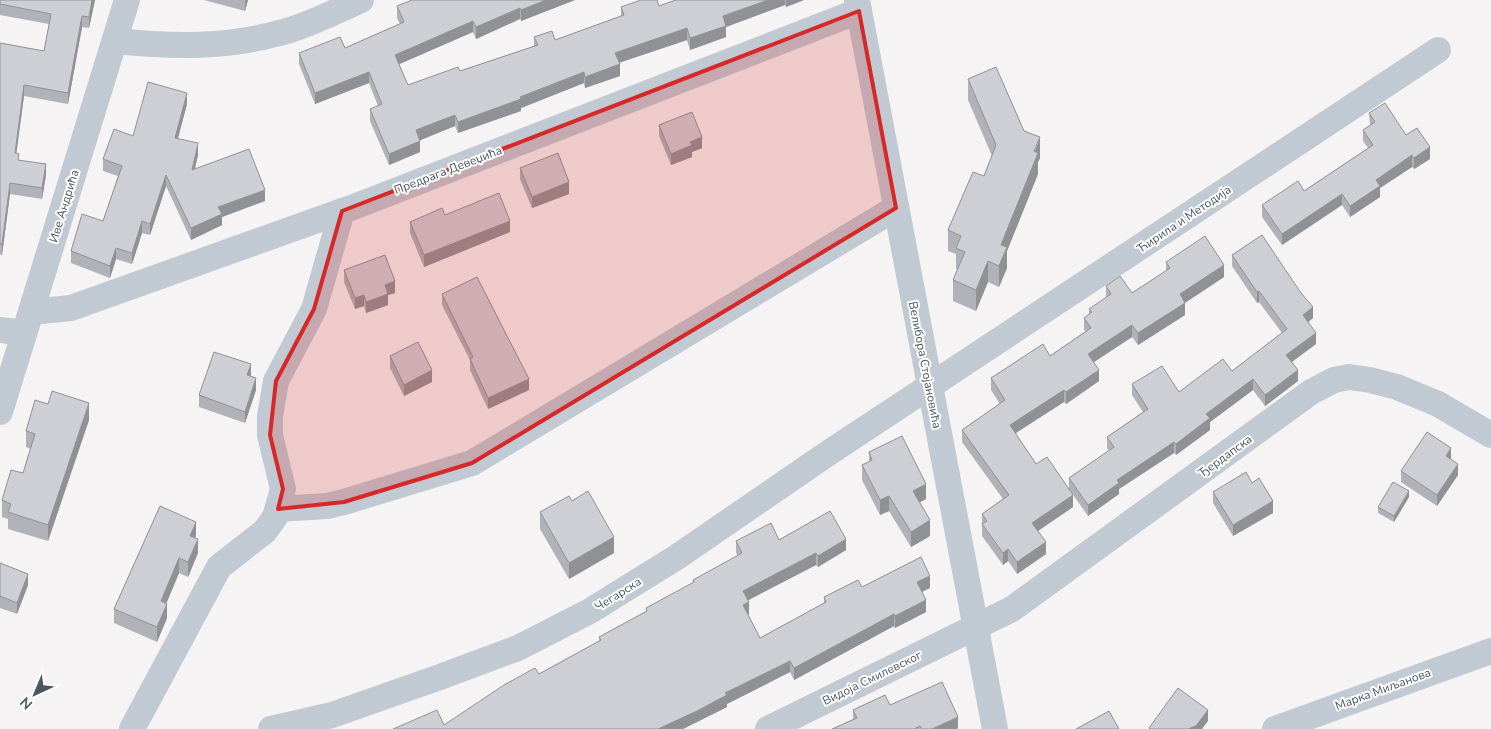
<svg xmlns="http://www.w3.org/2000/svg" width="1491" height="729" font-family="'Nunito Sans',sans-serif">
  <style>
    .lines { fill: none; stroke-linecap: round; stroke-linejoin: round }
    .minor { stroke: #c1cad2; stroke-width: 26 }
    .wall { fill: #b0b2b7 }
    .shaded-wall { fill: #909195 }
    .building { fill: #cdcfd5; stroke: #909195 }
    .marked { fill: #d62828; fill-opacity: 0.2; stroke: #d62828; stroke-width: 4; stroke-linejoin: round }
    .labels { text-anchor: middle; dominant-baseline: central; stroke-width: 4; stroke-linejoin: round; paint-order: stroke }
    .street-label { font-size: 12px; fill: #4a5661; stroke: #fff }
  </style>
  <rect width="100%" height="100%" fill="#f5f3f3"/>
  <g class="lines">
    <g class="minor">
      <polyline points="857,0 995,729"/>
      <path d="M116,41C174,47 226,48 283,32C310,25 336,11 361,0"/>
      <polyline points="31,312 71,308 351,208 859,11"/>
      <polyline points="0,330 24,333"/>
      <polyline points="0,412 127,0"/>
      <polyline points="278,509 327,506 344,502 472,463 896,208"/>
      <polyline points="132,729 219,567 265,531 275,517 283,489 270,435 270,416 276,381 314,309 342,211"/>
      <polyline points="271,729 332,715 440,677 518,648 590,611 677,557 827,454 1438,50"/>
      <polyline points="768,729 1012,609 1311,392 1334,380 1349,377 1370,380 1397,387 1438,404 1491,435"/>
      <polyline points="1275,729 1491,651"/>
    </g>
  </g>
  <g class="wall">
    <polygon points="0,0 95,0 89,28 82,27 68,104 24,96 16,153 19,160 46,175 42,199 10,194 2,255 0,255 0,43 44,51 49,24 0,15"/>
    <polygon points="204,0 248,0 245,11"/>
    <polygon points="575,0 521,21 520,19 476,39 473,32 399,64 408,85 460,71 534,46 534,37 555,40 621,16 621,7 659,6 676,0 804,0 786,7 785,5 726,27 726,37 690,50 687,40 619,63 620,76 585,88 584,83 521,108 521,111 458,133 455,126 420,140 420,152 389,165 370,121 370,109 378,106 369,83 315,104 299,64 299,53 345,48 400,24 397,18 397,6"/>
    <polygon points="968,79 1024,131 1040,158 1038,162 1038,174 1007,251 1007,268 999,287 988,282 976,311 953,301 953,280 958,270 956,269 956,254 948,251 948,230 984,176 992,156 968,100"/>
    <polygon points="187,104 178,138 198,155 195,169 265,201 222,217 222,225 191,240 166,186 150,235 142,233 132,264 116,259 110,278 71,263 71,251 103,221 118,176 103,171 103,159 133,136"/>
    <polygon points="1369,113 1406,135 1430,159 1414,169 1412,167 1380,188 1380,197 1350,217 1342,205 1282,245 1262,217 1262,205 1304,191 1368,148 1363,141 1363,130 1370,125"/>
    <polygon points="659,125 702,148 692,152 692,157 671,165 659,136"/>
    <polygon points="520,168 569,194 532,208 520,179"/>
    <polygon points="445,215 510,232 424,267 410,233 410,222"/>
    <polygon points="1232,255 1313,318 1308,322 1316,344 1292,362 1298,381 1265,406 1253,390 1210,422 1210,430 1176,455 1174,453 1119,489 1119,494 1088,516 1069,489 1069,478 1109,451 1107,448 1107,437 1143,412 1132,395 1132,384 1179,392 1232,371 1282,333 1259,302 1257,303 1232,266"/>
    <polygon points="1166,262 1224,277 1185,303 1185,315 1138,345 1132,337 1094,362 1099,381 1066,404 1064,402 1015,433 1036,464 1073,507 1038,531 1046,554 1017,574 1008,561 1003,565 982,536 982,514 1003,499 962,442 962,430 1000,404 991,390 991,378 1050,356 1086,331 1084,330 1084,318 1089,314 1089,309 1106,298 1106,286 1132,293 1166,271"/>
    <polygon points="344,270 395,293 388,295 388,305 366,313 364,306 355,309 344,282"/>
    <polygon points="442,294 529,390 488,409 470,370 470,360 442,305"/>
    <polygon points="390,356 432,382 404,396 390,368"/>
    <polygon points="256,390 245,423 199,407 199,395"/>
    <polygon points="89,420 48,541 8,529 8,519 2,517 2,500 23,473 31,449 26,447 26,431"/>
    <polygon points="869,452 926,499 920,502 930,536 911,547 889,511 880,515 862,480 862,465 869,462"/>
    <polygon points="1451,459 1458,475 1437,506 1401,482 1401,471"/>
    <polygon points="1252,483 1273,513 1233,536 1213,503 1213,492"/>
    <polygon points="1409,497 1394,522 1378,513 1378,507"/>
    <polygon points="540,512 614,553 569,579 540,529"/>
    <polygon points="196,536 195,538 198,553 188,577 179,573 166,604 167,618 157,642 114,623 114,609"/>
    <polygon points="779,540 846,550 818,567 816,565 748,600 748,614 760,638 824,603 824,597 862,587 930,588 922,592 926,612 895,628 894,626 794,680 790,672 727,704 727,707 683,729 393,729 444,725 539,674 599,641 599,637 646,612 646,608 693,583 693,580 738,556 736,553 736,541"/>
    <polygon points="0,563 28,585 17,614 0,608"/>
    <polygon points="890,705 958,728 957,729 832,729 853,719 853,710"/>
  </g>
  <g class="shaded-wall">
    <polygon points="92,0 95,0 89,28 89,17"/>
    <polygon points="245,0 248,0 245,11"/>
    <polygon points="546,0 575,0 521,21 521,10"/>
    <polygon points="768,0 785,0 785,5 726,27 726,37 690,50 690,38 723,16"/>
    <polygon points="786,0 804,0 786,7"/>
    <polygon points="520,8 520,19 476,39 476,27"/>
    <polygon points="82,16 82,27 68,104 68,93"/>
    <polygon points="473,21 473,32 395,66 395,55"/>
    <polygon points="687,28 687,40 615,64 615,53"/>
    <polygon points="620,64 620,76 585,88 585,77"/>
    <polygon points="369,72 369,83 315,104 315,93"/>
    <polygon points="584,72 584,83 521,108 521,111 458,133 458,122"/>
    <polygon points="24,85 24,96 15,164 15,153"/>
    <polygon points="187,93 187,104 175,149 175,138"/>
    <polygon points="455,115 455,126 416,142 416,130"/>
    <polygon points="702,137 702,148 692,152 692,157 671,165 671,154 690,142"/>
    <polygon points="1040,137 1040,158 1038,162 1038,174 1007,251 1007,268 999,287 999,266 1001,245"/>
    <polygon points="420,141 420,152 389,165 389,154"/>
    <polygon points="198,143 198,155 192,181 192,170"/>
    <polygon points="1430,147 1430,159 1414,169 1414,158"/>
    <polygon points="1412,155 1412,167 1380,188 1380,197 1350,217 1350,206 1376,180"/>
    <polygon points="46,164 46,175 42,199 42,188"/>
    <polygon points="166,175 166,186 150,235 150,224"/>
    <polygon points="569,182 569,194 532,208 532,197"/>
    <polygon points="10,183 10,194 2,255 2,244"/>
    <polygon points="265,190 265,201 222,217 222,225 191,240 191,228 218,207"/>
    <polygon points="1342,194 1342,205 1282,245 1282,234"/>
    <polygon points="142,221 142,233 132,264 132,253"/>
    <polygon points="510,221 510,232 424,267 424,255"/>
    <polygon points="116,248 116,259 110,278 110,266"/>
    <polygon points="988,261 988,282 976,311 976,290"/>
    <polygon points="1224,265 1224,277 1180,306 1180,294"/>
    <polygon points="395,281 395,293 388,295 388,305 366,313 366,302 385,285"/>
    <polygon points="1259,291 1259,302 1257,303 1257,292"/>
    <polygon points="364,295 364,306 355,309 355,298"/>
    <polygon points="1185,303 1185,315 1138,345 1138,333"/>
    <polygon points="1313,307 1313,318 1303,326 1303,315"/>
    <polygon points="1132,325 1132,337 1088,366 1088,354"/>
    <polygon points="1316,333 1316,344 1286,366 1286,355"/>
    <polygon points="251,364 251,376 247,386 247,375"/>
    <polygon points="432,370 432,382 404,396 404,385"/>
    <polygon points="1099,370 1099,381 1066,404 1066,392"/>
    <polygon points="1298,370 1298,381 1265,406 1265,395"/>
    <polygon points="256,378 256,390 245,423 245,412"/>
    <polygon points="529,379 529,390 488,409 488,398"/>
    <polygon points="1253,379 1253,390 1210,422 1210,430 1176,455 1176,444 1206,414"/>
    <polygon points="1064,390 1064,402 1010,437 1010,425"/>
    <polygon points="89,403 89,420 48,541 48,525"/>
    <polygon points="1174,442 1174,453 1119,489 1119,494 1088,516 1088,505 1117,480"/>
    <polygon points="1451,448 1451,459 1446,468 1446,456"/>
    <polygon points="1458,464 1458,475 1437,506 1437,495"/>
    <polygon points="926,484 926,499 913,506 913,491"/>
    <polygon points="1409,491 1409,497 1394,522 1394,516"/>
    <polygon points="1073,495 1073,507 1032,535 1032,523"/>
    <polygon points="889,496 889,511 880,515 880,500"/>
    <polygon points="1273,501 1273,513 1233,536 1233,525"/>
    <polygon points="930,520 930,536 911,547 911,532"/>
    <polygon points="196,522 196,536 190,550 190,536"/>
    <polygon points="614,537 614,553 569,579 569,563"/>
    <polygon points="198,539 198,553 188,577 188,562"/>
    <polygon points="846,539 846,550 818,567 818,556"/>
    <polygon points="1046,542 1046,554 1017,574 1017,562"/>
    <polygon points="1008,549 1008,561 1003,565 1003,553"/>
    <polygon points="816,553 816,565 743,603 743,591"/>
    <polygon points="179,558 179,573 161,616 161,601"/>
    <polygon points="28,574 28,585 17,614 17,603"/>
    <polygon points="930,576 930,588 917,594 917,582"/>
    <polygon points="926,600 926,612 895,628 895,616"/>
    <polygon points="749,602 749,614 743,617 743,605"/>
    <polygon points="167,604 167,618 157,642 157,627"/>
    <polygon points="894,614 894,626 794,680 794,668"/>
    <polygon points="790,661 790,672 727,704 727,707 683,729 658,729 725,693"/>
    <polygon points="1208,710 1208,721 1202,729 1189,729"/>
    <polygon points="958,717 958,728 957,729 932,729"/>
  </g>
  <g class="building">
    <polygon points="0,0 92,0 89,17 82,16 68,93 24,85 15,153 19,154 18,160 46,164 42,188 10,183 2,244 0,244 0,43 44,51 51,14 0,4"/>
    <polygon points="412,0 546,0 521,10 520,8 476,27 473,21 395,55 408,85 458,67 460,71 538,45 534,37 552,31 555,40 624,15 621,7 641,0 657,0 659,6 676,0 768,0 723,16 726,26 690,38 687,28 615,53 620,64 585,77 584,72 520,97 521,99 458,122 455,115 416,130 420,141 389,154 370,109 382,104 369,72 315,93 299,53 340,37 345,48 404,22 397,6"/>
    <polygon points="996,67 1024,131 1040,137 1034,151 1038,153 1001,245 1007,247 999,266 988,261 976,290 953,280 965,252 956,248 961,236 948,230 973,172 984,176 996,145 968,79"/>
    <polygon points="148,82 187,93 175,138 198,143 192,170 249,149 265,190 218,207 222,214 191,228 166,175 150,224 142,221 132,253 116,248 110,266 71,251 82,214 103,221 122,166 103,159 114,129 133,136"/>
    <polygon points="1385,103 1406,135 1417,128 1430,147 1414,158 1412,155 1376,180 1380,186 1350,206 1342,194 1282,234 1262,205 1298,181 1304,191 1373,145 1363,130 1375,122 1369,113"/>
    <polygon points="692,112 702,137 690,142 692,145 671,154 659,125"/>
    <polygon points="558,153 569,182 532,197 520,168"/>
    <polygon points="499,193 510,221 424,255 410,222 442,208 445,215"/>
    <polygon points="1262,235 1301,293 1313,307 1303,315 1316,333 1286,355 1298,370 1265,395 1253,379 1206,414 1210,418 1176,444 1174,442 1117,480 1119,483 1088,505 1069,478 1114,447 1107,437 1148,409 1132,384 1162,366 1179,392 1223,359 1232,371 1287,329 1259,291 1257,292 1232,255"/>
    <polygon points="1205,236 1224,265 1180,294 1185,303 1138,333 1132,325 1088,354 1099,370 1066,392 1064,390 1010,425 1036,464 1047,457 1073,495 1032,523 1046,542 1017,562 1008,549 1003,553 982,524 987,521 982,514 1009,495 962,430 1005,400 991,378 1043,344 1050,356 1091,328 1084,318 1092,312 1089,309 1111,294 1106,286 1120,276 1132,293 1170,268 1166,262"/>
    <polygon points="385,255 395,281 385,285 388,294 366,302 364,295 355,298 344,270"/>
    <polygon points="477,277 529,379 488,398 470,359 473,357 442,294"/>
    <polygon points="418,342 432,370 404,385 390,356"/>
    <polygon points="214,352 251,364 247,375 256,378 245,412 199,395"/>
    <polygon points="52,391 89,403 48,525 8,512 11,504 2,500 11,470 23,473 35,434 26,431 35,400 48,404"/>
    <polygon points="1427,432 1451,448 1446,456 1458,464 1437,495 1401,471"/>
    <polygon points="902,436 926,484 913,491 930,520 911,532 889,496 880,500 862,465 872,460 869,452"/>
    <polygon points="1246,472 1252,483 1259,478 1273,501 1233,525 1213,492"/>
    <polygon points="1393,482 1409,491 1394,516 1378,507"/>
    <polygon points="588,491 614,537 569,563 540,512 569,496 572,501"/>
    <polygon points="160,506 196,522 190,536 198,539 188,562 179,558 161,601 167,604 157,627 114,609"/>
    <polygon points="830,511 846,539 818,556 816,553 743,591 749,602 743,605 760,638 826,602 824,597 858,580 862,587 921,557 930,576 917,582 926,600 895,616 894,614 794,668 790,661 725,693 727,695 697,711 658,729 393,729 437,710 444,725 504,685 535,668 539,674 601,640 599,637 647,611 646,608 694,582 693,580 742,553 736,541 771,523 779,540"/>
    <polygon points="0,563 28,574 17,603 0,596"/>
    <polygon points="942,682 958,717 932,729 922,729 920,726 914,729 832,729 857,718 853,710 885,695 890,705"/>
    <polygon points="1178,688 1208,710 1196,726 1190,728 1189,729 1150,729 1149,728"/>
    <polygon points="1109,711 1119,729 1076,729"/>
  </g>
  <path class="marked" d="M859,11L896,208L472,463L344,502L278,509L283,489L270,435L276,381L314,309L342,211Z"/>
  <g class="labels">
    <g class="street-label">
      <text transform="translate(448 170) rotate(-21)">Предрага Девеџића</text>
      <text transform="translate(64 206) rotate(-73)">Иве Андрића</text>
      <text transform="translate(1184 219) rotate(-34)">Ћирила и Методија</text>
      <text transform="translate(925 365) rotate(79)">Велибора Стојановића</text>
      <text transform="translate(1225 456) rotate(-36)">Ђердапска</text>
      <text transform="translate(618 594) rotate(-32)">Чегарска</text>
      <text transform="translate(872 678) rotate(-26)">Видоја Смилевског</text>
      <text transform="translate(1383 689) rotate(-20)">Марка Миљанова</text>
    </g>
  </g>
  <g transform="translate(35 694) rotate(224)" stroke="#ffffff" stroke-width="4" paint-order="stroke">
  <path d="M0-4L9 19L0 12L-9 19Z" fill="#4a5661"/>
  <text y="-8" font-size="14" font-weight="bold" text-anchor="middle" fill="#4a5661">N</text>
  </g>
</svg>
